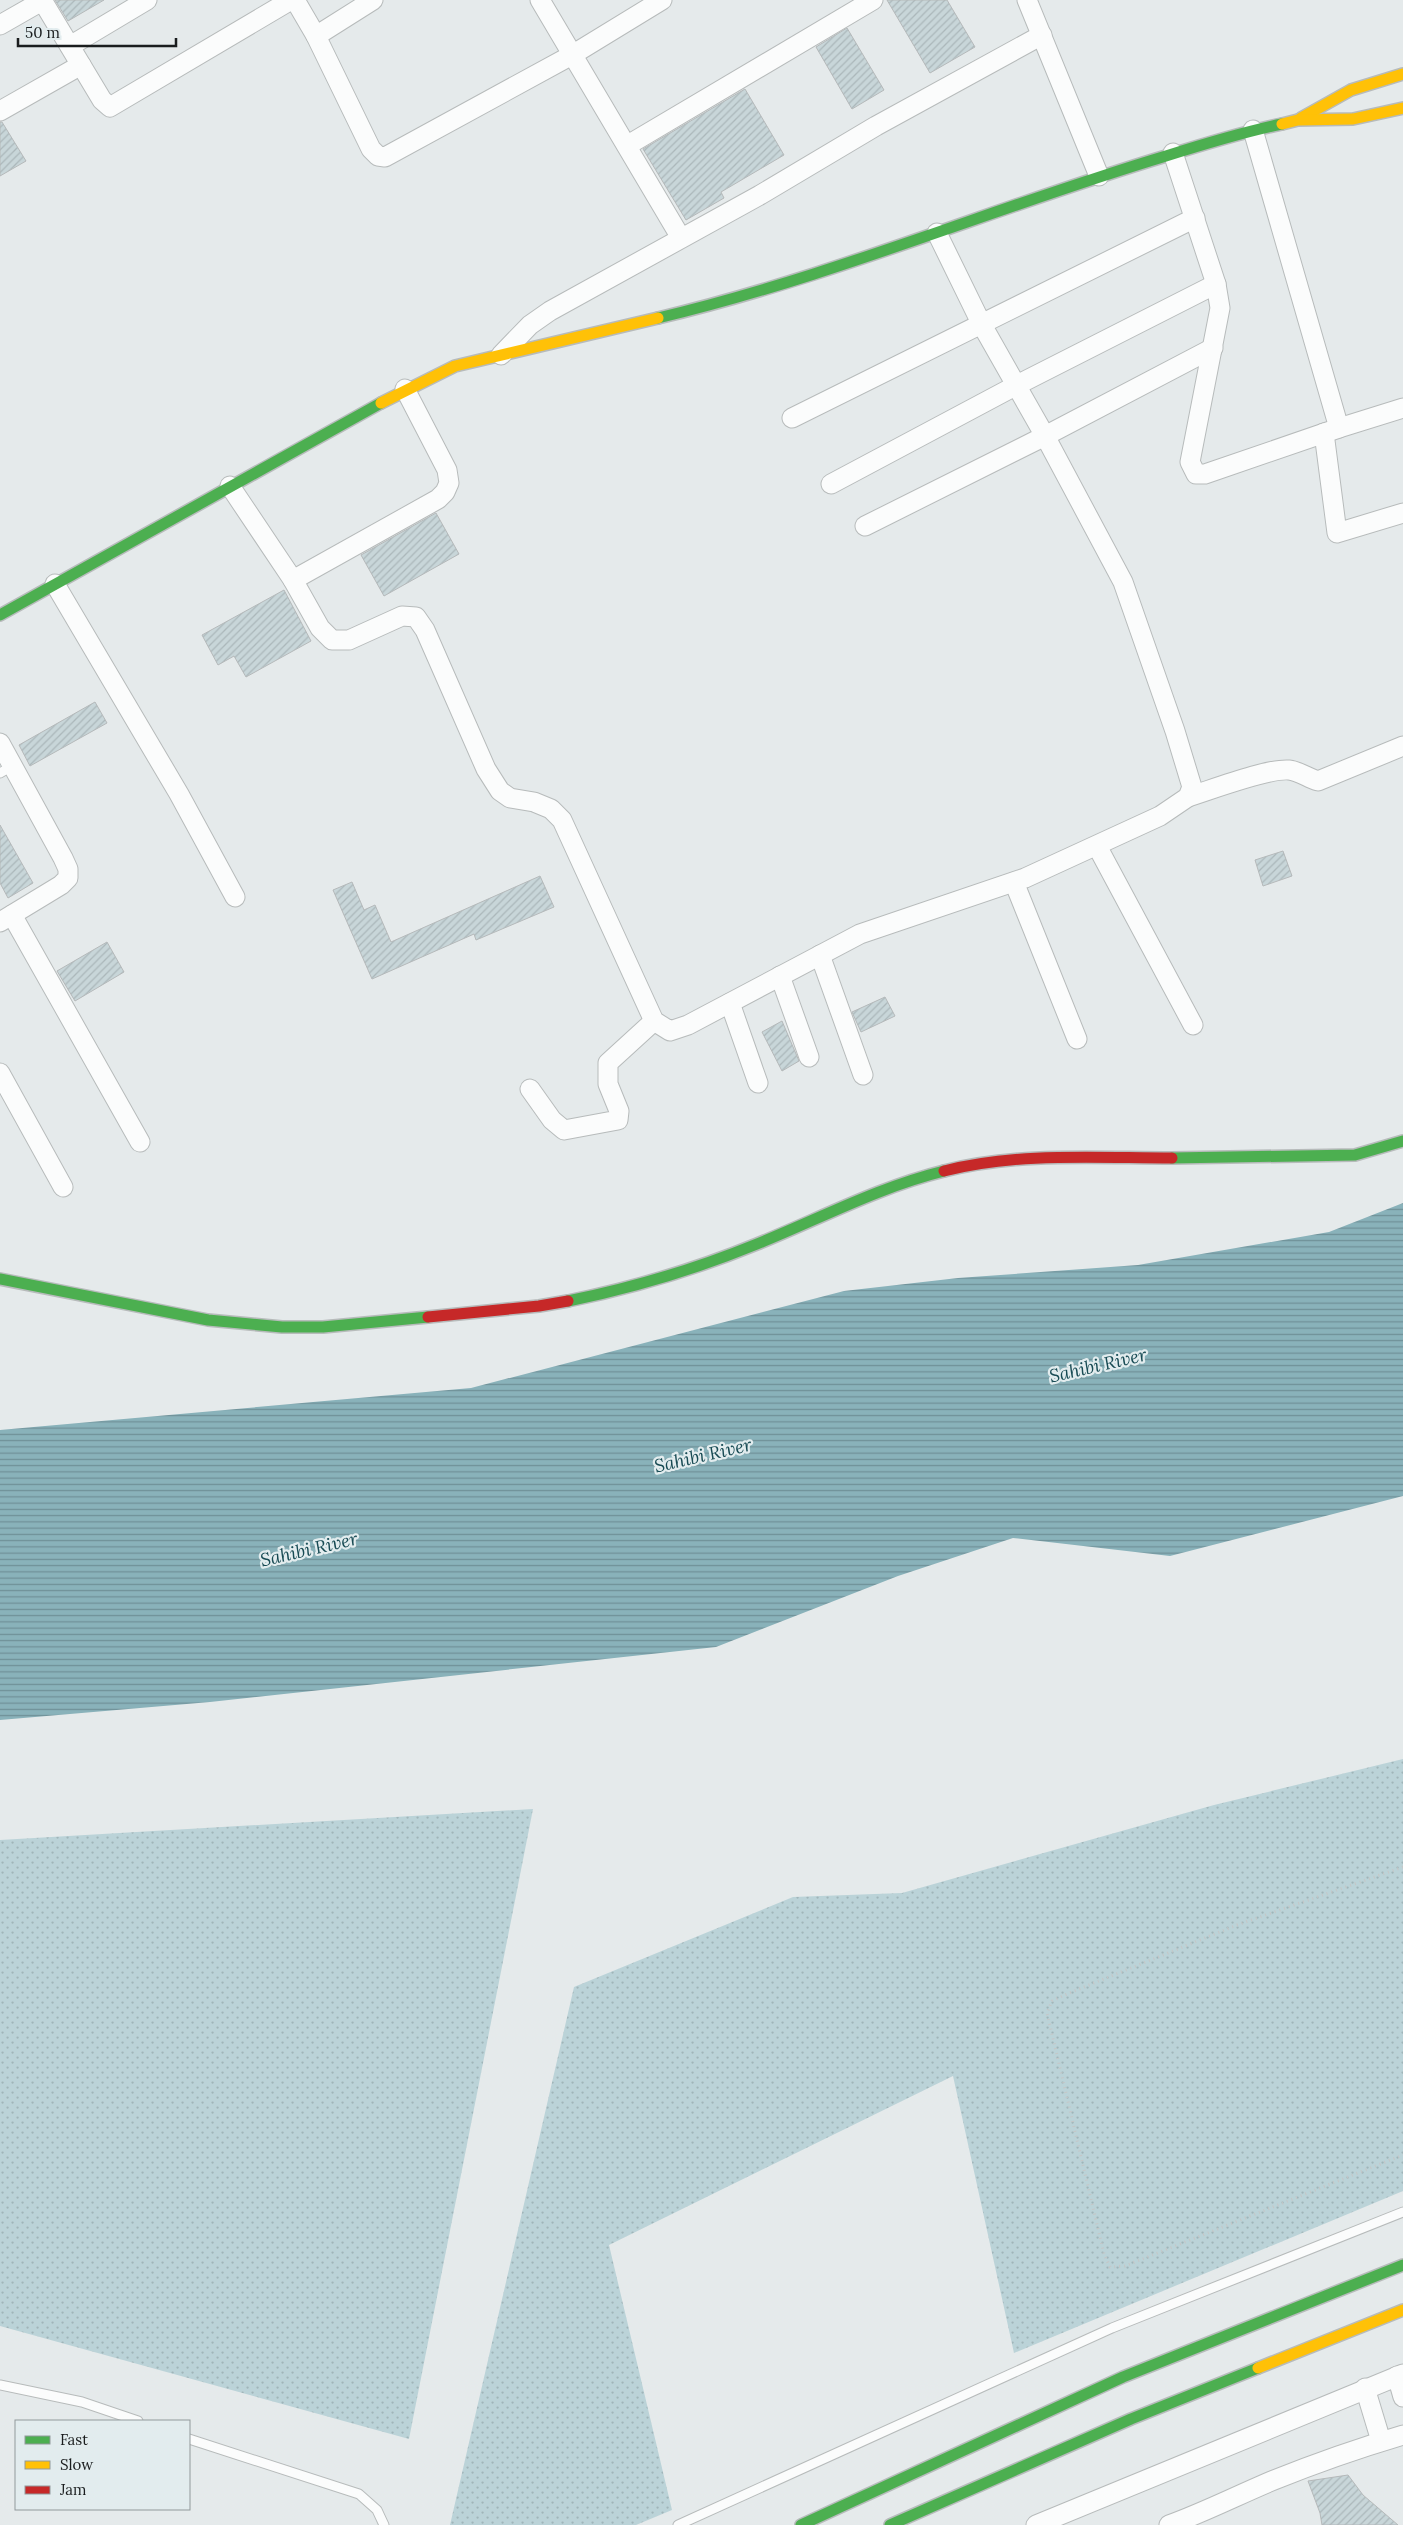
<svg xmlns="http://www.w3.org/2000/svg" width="1403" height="2525" font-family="Lora,serif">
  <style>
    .park { fill: url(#park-dots) }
    .water { fill: url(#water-rules) }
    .building { fill: url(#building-hatch); stroke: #b5b9ba }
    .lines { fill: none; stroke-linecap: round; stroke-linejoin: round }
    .lane-casing { stroke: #b7bbbb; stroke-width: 11 }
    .street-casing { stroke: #b7bbbb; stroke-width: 21 }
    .fast-casing { stroke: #b7bbbb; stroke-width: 14 }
    .slow-casing { stroke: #b7bbbb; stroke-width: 14 }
    .jam-casing { stroke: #b7bbbb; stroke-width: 14 }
    .path { stroke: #c5c7c7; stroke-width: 3; stroke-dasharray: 1 4; stroke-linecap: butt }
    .lane { stroke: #fbfcfc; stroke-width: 9 }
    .street { stroke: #fbfcfc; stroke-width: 19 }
    .fast { stroke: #4caf50; stroke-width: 11 }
    .slow { stroke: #ffc107; stroke-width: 11 }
    .jam { stroke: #c62828; stroke-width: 11 }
    .labels { text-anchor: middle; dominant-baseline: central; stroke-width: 4.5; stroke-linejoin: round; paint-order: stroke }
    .water-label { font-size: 18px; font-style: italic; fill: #184b54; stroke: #e2ecee }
  </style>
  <defs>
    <pattern id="park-dots" width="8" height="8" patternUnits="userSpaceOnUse" patternTransform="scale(1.25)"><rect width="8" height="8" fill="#bbd3d8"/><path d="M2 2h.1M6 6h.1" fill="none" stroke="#a0b5b9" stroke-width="1.8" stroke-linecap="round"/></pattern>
    <pattern id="water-rules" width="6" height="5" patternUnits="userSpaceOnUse" patternTransform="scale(1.25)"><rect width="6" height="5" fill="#89b2ba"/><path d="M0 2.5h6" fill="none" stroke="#6f9097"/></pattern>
    <pattern id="building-hatch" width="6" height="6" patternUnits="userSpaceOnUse" patternTransform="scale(1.25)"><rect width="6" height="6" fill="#c8d6d9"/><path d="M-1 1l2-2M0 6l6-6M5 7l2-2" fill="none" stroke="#abb7ba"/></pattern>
  </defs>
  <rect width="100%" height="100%" fill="#e5eaeb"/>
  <g class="park">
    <polygon points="1403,1759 1403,2191 1014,2353 953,2076 609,2245 672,2510 636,2525 450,2525 574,1987 793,1897 902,1893 1214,1805"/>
    <polygon points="533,1809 409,2439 0,2326 0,1840"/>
  </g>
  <polygon class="water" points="1403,1203 1403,1496 1170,1556 1013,1538 898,1576 716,1647 210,1702 0,1720 0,1430 471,1388 844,1291 958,1278 1138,1265 1329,1232"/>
  <g class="building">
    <polygon points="55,0 104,0 68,21"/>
    <polygon points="887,0 947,0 975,47 930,73"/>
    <polygon points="847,28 884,90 852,109 816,47"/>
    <polygon points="745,89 784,155 721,192 724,198 686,220 643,149"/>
    <polygon points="0,122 2,122 26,161 0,176"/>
    <polygon points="436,513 459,554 384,596 361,555"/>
    <polygon points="284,590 311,641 246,677 234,656 218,665 202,635"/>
    <polygon points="95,702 107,723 30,766 19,745"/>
    <polygon points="0,825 33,883 8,898 0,883"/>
    <polygon points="1283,851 1292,876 1263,886 1255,860"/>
    <polygon points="540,876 554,907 476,940 474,934 372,979 333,890 352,882 364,910 375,905 391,942"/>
    <polygon points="107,942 124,972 75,1001 57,971"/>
    <polygon points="885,997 895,1016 861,1032 852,1012"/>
    <polygon points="782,1021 799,1061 782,1071 762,1032"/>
    <polygon points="1348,2475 1363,2495 1398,2525 1322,2525 1320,2513 1308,2481"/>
  </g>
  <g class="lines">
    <defs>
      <g id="lane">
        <polyline points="0,773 12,766"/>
        <polyline points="0,2385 82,2402 138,2421"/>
        <polyline points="189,2439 359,2494 377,2510 384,2525"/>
        <polyline points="678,2525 1112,2328 1403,2212"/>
      </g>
      <g id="street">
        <polyline points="42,0 102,100 110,107 291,0"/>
        <polyline points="295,0 316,36 371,149 378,156 385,157 572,55 662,0"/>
        <polyline points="540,0 681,238"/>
        <polyline points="1027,0 1099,176"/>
        <polyline points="0,25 42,1"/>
        <polyline points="316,36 373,0"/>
        <polyline points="70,46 147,0"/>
        <polyline points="0,111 81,65"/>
        <polyline points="628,145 873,0"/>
        <polyline points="1173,153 1216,284 1220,308 1190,462 1196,474 1205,474 1339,428 1253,130"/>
        <polyline points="501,355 530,325 550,311 760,195 876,126 1042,35"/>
        <polyline points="792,418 1195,218"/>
        <polyline points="1339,428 1403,408"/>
        <polyline points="1324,433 1337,533 1403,513"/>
        <polyline points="831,484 1017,385 1216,284"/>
        <polyline points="230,486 293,580 320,628 332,640 349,640 402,616 416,617 425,630 486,769 500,791 510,798 534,802 551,809 562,820 654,1021 670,1031 688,1025 860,934 1025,878 1160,816 1188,797 1192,787 1175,731 1123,582 1045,436 982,325 937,233"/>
        <polyline points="865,526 1045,436 1213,348"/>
        <polyline points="293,580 438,499 445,492 449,483 447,470 405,389"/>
        <polyline points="55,584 179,794 235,897"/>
        <polyline points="0,743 63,858 68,869 68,878 61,885 0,922"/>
        <path d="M1188,797C1211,790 1268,768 1289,770C1299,771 1308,778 1318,781L1403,746"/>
        <polyline points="1097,846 1193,1025"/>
        <polyline points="1014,882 1077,1039"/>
        <polyline points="12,915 140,1142"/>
        <polyline points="820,955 863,1075"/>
        <polyline points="780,976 809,1057"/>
        <polyline points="730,1003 758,1083"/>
        <polyline points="0,1073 63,1187"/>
        <polyline points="530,1089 552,1120 564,1130 618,1120 619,1111 608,1084 608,1063 654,1021"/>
        <polyline points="1397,2376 1403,2397"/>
        <polyline points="1365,2388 1381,2441"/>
        <polyline points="1036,2525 1403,2374"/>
        <path d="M1169,2525C1205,2512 1238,2495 1274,2480C1316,2463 1359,2448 1403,2435"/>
      </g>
      <g id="fast">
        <path d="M658,318C831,277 996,207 1166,156C1204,144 1243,132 1282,124"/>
        <polyline points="0,615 381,403"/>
        <polyline points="1172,1158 1355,1155 1403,1141"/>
        <polyline points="0,1279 208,1320 282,1327 323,1327 428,1317"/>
        <path d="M568,1301C632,1288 696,1269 757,1244C819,1219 879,1187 944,1171"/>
        <polyline points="801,2525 1123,2377 1403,2265"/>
        <polyline points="890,2525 1131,2419 1258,2368"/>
      </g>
      <g id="slow">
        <polyline points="1301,118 1351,90 1403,74"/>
        <polyline points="1282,124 1298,120 1353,119 1403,108"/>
        <polyline points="381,403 455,366 658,318"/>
        <polyline points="1258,2368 1403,2310"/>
      </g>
      <g id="jam">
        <path d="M944,1171C1018,1152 1097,1158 1172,1158"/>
        <polyline points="428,1317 539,1306 568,1301"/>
      </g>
    </defs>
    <use href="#lane" class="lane-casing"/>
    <use href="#street" class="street-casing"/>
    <use href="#fast" class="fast-casing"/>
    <use href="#slow" class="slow-casing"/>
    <use href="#jam" class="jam-casing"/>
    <polyline class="path" points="1403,1867 1237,1925 1067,1994 1052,2001 1047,2013 1104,2254 1110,2267 1125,2266 1403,2155"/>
    <use href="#lane" class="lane"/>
    <use href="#street" class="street"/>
    <use href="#fast" class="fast"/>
    <use href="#slow" class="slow"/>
    <use href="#jam" class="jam"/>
  </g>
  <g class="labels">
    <g class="water-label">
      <text transform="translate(1098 1365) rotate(-13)">Sahibi River</text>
      <text transform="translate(703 1455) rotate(-13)">Sahibi River</text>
      <text transform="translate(309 1549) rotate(-13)">Sahibi River</text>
    </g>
  </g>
  <rect x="15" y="2420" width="175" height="90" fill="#e2ecee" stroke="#92999b"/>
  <rect x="25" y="2436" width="25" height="8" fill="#4caf50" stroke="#92999b"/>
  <text x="60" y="2445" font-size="15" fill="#1a1d1e">Fast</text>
  <rect x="25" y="2461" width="25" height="8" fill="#ffc107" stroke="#92999b"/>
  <text x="60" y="2470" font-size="15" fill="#1a1d1e">Slow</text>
  <rect x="25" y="2486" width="25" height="8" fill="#c62828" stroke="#92999b"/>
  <text x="60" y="2495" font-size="15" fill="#1a1d1e">Jam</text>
  <path d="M18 38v8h158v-8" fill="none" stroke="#1a1d1e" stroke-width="2.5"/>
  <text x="25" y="38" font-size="15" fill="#1a1d1e" stroke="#e2ecee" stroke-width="4" paint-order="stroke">50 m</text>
</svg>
